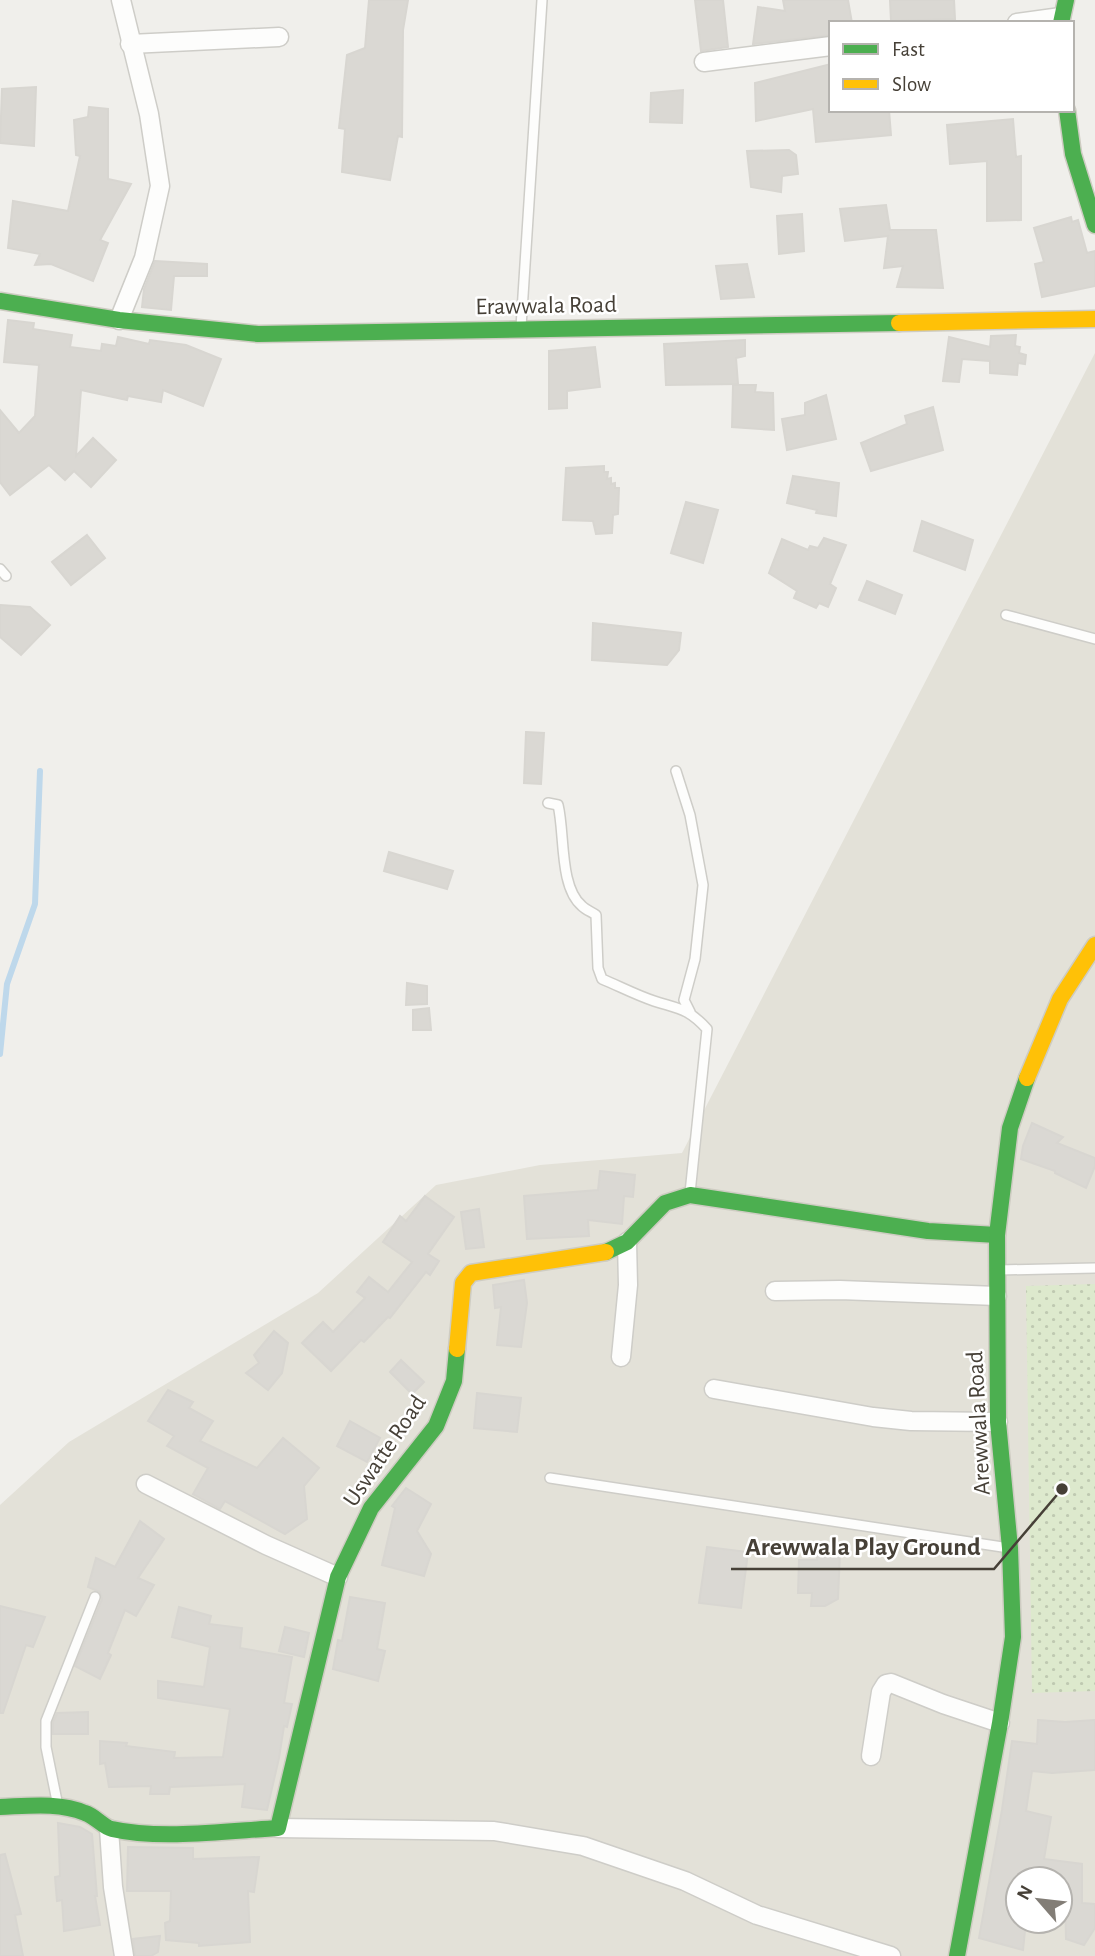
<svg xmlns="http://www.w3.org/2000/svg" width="1095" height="1956" font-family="'Alegreya Sans',sans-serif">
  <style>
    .residential { fill: #e3e1d8; fill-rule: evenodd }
    .park { fill: url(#park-dots) }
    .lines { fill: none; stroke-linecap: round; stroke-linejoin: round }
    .stream { stroke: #bed8eb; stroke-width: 6 }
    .building { fill: #dad8d3; stroke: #d8d6d1; stroke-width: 2 }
    .lane-casing { stroke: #cecdc8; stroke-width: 12 }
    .street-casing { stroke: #cecdc8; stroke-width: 21 }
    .fast-casing { stroke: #ceccc2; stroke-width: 19 }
    .slow-casing { stroke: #ceccc2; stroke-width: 19 }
    .lane { stroke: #fdfdfc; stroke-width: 9 }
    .street { stroke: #fdfdfc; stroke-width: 18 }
    .fast { stroke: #4caf50; stroke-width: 16 }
    .slow { stroke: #ffc107; stroke-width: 16 }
    .labels { text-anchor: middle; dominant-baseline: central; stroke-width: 5; stroke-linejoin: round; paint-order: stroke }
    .street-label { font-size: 24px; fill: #464037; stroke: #fff }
    .leader { fill: none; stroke: #464037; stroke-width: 2.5 }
    .callout-dot { fill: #464037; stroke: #fff; stroke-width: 2.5 }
    .callout-label { font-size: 26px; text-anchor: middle; font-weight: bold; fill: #464037; stroke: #fff; stroke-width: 5; stroke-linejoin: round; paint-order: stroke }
  </style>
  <defs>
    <pattern id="park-dots" width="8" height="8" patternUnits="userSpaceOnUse" patternTransform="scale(1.75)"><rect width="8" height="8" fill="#dde9cd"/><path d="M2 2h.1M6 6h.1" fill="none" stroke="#bfc9b1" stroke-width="1.8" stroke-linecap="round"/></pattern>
  </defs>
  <rect width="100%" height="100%" fill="#f0efeb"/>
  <path class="residential" d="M1095,353V1956H0V1505L69,1442L318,1293L436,1185L540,1165L682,1153ZM1018,1879H1060V1921H1018Z"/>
  <polygon class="park" points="1095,1284 1095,1691 1032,1693 1026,1286"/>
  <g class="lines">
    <polyline class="stream" points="0,1054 7,984 35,904 40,771"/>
  </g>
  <g class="building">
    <polygon points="369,0 408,0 403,30 402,137 398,136 390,180 342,172 345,129 339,128 347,55 365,48"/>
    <polygon points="695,0 723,0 728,47 701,51"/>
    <polygon points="783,0 848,0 852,23 831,23 831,35 753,44 758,7 785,11"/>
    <polygon points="890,0 954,0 955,19 891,21"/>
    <polygon points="831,64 831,110 889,110 891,135 816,142 813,109 756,121 755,83"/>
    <polygon points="36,87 34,146 0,143 2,89"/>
    <polygon points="683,90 682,123 650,122 651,93"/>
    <polygon points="89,107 108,109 108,179 131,184 100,240 108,243 93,281 51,264 35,265 40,254 8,248 13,201 68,211 80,156 76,155 74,120 88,117"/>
    <polygon points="1013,119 1016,157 1021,156 1021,220 987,221 987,161 950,164 947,125"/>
    <polygon points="789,150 796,155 798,174 782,176 781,192 751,187 747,151"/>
    <polygon points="886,205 890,230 936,230 943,288 897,287 903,266 884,268 888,236 845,241 840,209"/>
    <polygon points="802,214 804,251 779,254 777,216"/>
    <polygon points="1071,217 1072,222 1078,220 1087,253 1095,251 1095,286 1042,297 1035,264 1044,262 1034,228"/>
    <polygon points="155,261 207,264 207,276 174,276 171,310 142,307 144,289"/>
    <polygon points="747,264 754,297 721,299 716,266"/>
    <polygon points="8,320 34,323 33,329 72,335 70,347 101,351 102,344 116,346 118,337 149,344 150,340 186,345 221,359 203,406 163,390 161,402 128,396 127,400 81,390 76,456 93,438 116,460 91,487 74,471 65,480 49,465 10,495 0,482 0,410 19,433 35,416 39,365 4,362"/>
    <polygon points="1016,335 1015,346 1020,347 1019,353 1026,355 1025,364 1018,363 1017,375 990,373 990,361 962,359 959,382 943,381 949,337 990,347 991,336"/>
    <polygon points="745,340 745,356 736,358 738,384 666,385 664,344"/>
    <polygon points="595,347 600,387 567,391 567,408 549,409 549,351"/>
    <polygon points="733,385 756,385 755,392 773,393 774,430 732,427"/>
    <polygon points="826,395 836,439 787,450 782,419 805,415 805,403"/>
    <polygon points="933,407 943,450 871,471 861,443 907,424 905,416"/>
    <polygon points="604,466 604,472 608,472 607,479 611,478 611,484 615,483 615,488 619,488 618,514 613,515 612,533 596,534 593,521 563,520 566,468"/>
    <polygon points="793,476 839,483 836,516 816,513 817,510 787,503"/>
    <polygon points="686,502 718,510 703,563 671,553"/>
    <polygon points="922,521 973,540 965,570 914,551"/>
    <polygon points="87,535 105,558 71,585 52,562"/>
    <polygon points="824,538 846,545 830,584 836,588 828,607 819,603 816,608 794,598 797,591 769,573 782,539 808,550 810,546 818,548"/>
    <polygon points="867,581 902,595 895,614 859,600"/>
    <polygon points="0,605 30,607 50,625 21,655 0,637"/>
    <polygon points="593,623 681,633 679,650 667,665 592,660"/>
    <polygon points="526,732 544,733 541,784 524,783"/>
    <polygon points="389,852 453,871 447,889 384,871"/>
    <polygon points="407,983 427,986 427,1004 406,1005"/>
    <polygon points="429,1008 431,1030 413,1030 413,1010"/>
    <polygon points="1032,1123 1063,1137 1057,1143 1095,1158 1095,1166 1086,1188 1055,1173 1055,1171 1021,1159 1023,1146"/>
    <polygon points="600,1171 635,1175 633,1197 624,1196 622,1224 588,1220 589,1236 527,1239 524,1196 598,1190"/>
    <polygon points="425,1196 454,1217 428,1254 439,1261 430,1275 426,1272 390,1318 388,1317 364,1342 361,1340 331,1371 302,1343 323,1322 333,1332 365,1298 357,1292 369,1277 388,1292 412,1262 383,1242 400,1216 406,1221"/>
    <polygon points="479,1209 484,1247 466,1249 461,1212"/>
    <polygon points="524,1280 527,1303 521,1347 497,1345 501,1307 495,1308 493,1285"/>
    <polygon points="274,1331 288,1343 282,1373 268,1390 246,1373 259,1363 254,1355"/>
    <polygon points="401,1360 424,1382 412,1394 390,1372"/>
    <polygon points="168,1390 193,1402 189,1408 213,1421 200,1441 257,1468 283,1438 319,1468 304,1486 307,1519 285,1534 225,1501 220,1509 193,1494 208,1468 167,1446 174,1436 148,1421"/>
    <polygon points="477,1393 521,1398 517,1432 474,1428"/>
    <polygon points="350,1421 380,1438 367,1462 337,1446"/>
    <polygon points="406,1488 431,1504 417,1531 431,1554 424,1576 382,1565 395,1508 392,1506"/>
    <polygon points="140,1521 164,1539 138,1578 154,1585 136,1616 125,1610 108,1653 111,1655 100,1679 75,1666 102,1599 100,1592 88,1587 96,1558 115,1567"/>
    <polygon points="707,1547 748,1552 741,1608 699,1603"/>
    <polygon points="817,1552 840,1552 838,1599 825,1606 811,1606 812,1593 798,1593 799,1560 817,1560"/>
    <polygon points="350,1597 385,1603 377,1649 385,1651 378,1681 333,1669 338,1640 342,1641"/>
    <polygon points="0,1606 45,1617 33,1647 26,1645 3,1713 0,1713"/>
    <polygon points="179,1607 211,1616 209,1624 242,1628 240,1648 292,1657 284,1703 292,1704 287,1727 284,1726 279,1758 267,1810 242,1807 245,1784 170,1787 169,1794 150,1794 151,1786 109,1787 105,1763 100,1764 100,1741 127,1743 126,1746 175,1752 174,1758 223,1757 230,1709 158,1698 158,1681 204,1687 210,1647 172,1637"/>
    <polygon points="285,1627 309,1633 304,1657 279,1651"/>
    <polygon points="88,1712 88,1734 53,1734 53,1722 57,1713"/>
    <polygon points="1038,1720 1065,1722 1095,1720 1095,1770 1052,1773 1032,1771 1026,1811 1051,1817 1044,1859 1082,1864 1082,1903 1095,1904 1095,1928 1084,1945 1066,1939 1065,1889 1060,1889 1060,1879 1018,1879 1018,1921 1026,1921 1023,1950 979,1938 1002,1810 1012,1741 1037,1744"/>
    <polygon points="58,1823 80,1827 92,1834 97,1896 95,1896 100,1925 64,1931 62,1900 57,1901 55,1877 60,1876"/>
    <polygon points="128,1847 193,1848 193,1859 259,1857 254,1892 248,1891 250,1942 199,1946 199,1943 166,1940 165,1923 170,1921 171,1891 127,1891"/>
    <polygon points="5,1854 21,1914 15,1915 23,1956 0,1956 0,1855"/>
    <polygon points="160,1936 158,1952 151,1956 135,1956 133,1939"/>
  </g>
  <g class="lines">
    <defs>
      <g id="lane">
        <polyline points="521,327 542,0"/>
        <polyline points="0,569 6,576"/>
        <polyline points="1006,615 1095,639"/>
        <polyline points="676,771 690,815 703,885 695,959 684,1000 690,1012"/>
        <path d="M548,803L558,805C565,833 559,887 582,906C586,910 592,912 596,915L598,968L602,979C619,986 636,995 654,1001C679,1009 688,1008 707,1029L690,1193"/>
        <polyline points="999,1270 1095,1268"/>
        <polyline points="550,1478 1009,1548"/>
        <polyline points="58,1806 46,1747 46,1721 95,1597"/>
      </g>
      <g id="street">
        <polyline points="1017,23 1061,17"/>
        <polyline points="130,44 279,37"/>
        <polyline points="704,62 831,46"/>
        <polyline points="119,320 144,258 160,186 149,114 121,0"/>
        <polyline points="775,1291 840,1290 997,1296"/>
        <polyline points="621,1357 628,1285 627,1242"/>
        <polyline points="714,1389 873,1417 911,1421 998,1422"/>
        <polyline points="146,1484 266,1545 338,1577"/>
        <polyline points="871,1756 881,1692 886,1684 891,1683 943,1704 1000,1723"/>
        <polyline points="278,1828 494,1831 583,1846 685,1881 757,1915 891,1956"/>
        <polyline points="109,1829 113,1887 124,1956"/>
      </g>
      <g id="fast">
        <polyline points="1061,23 1066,0"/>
        <polyline points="1067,110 1073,154 1095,225"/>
        <polyline points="0,301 119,320 258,334 899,323"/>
        <polyline points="606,1252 627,1242 665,1203 690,1195 928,1231 997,1235"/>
        <path d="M0,1807C28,1806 59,1802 85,1813C95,1816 103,1827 112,1829C160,1840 228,1831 278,1828L338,1577L371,1508L436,1426L454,1381L457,1349"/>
        <polyline points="957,1956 1000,1723 1013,1637 1010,1548 998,1422 997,1235 1010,1128 1027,1078"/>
      </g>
      <g id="slow">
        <polyline points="899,323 1095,319"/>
        <polyline points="1027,1078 1060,999 1095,945"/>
        <polyline points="457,1349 463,1283 471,1273 606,1252"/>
      </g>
    </defs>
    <use href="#lane" class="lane-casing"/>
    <use href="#street" class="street-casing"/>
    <use href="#fast" class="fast-casing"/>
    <use href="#slow" class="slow-casing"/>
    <use href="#lane" class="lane"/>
    <use href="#street" class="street"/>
    <use href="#fast" class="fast"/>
    <use href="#slow" class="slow"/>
  </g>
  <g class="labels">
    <g class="street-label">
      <text transform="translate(546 306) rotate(-1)">Erawwala Road</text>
      <text transform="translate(979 1423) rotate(-93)">Arewwala Road</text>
      <text transform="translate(385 1451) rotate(-56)">Uswatte Road</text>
    </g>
  </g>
  <path class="leader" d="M1062 1489L994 1569H731"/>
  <circle class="callout-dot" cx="1062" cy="1489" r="7"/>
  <g class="callout-label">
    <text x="863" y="1555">Arewwala Play Ground</text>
  </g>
  <rect x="829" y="21" width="245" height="91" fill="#ffffff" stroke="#b5b3af" stroke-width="2"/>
  <rect x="843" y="44" width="35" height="10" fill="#4caf50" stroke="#b5b3af" stroke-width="2"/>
  <text x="892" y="56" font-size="21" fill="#464037">Fast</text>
  <rect x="843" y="79" width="35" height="10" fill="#ffc107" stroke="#b5b3af" stroke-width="2"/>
  <text x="892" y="91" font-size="21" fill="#464037">Slow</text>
  <g transform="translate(1039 1900) rotate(298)"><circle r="33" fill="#ffffff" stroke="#b5b3af" stroke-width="2"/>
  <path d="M0-5L12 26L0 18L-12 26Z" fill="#827d76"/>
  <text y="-10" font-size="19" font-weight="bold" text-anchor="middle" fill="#464037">N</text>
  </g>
</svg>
